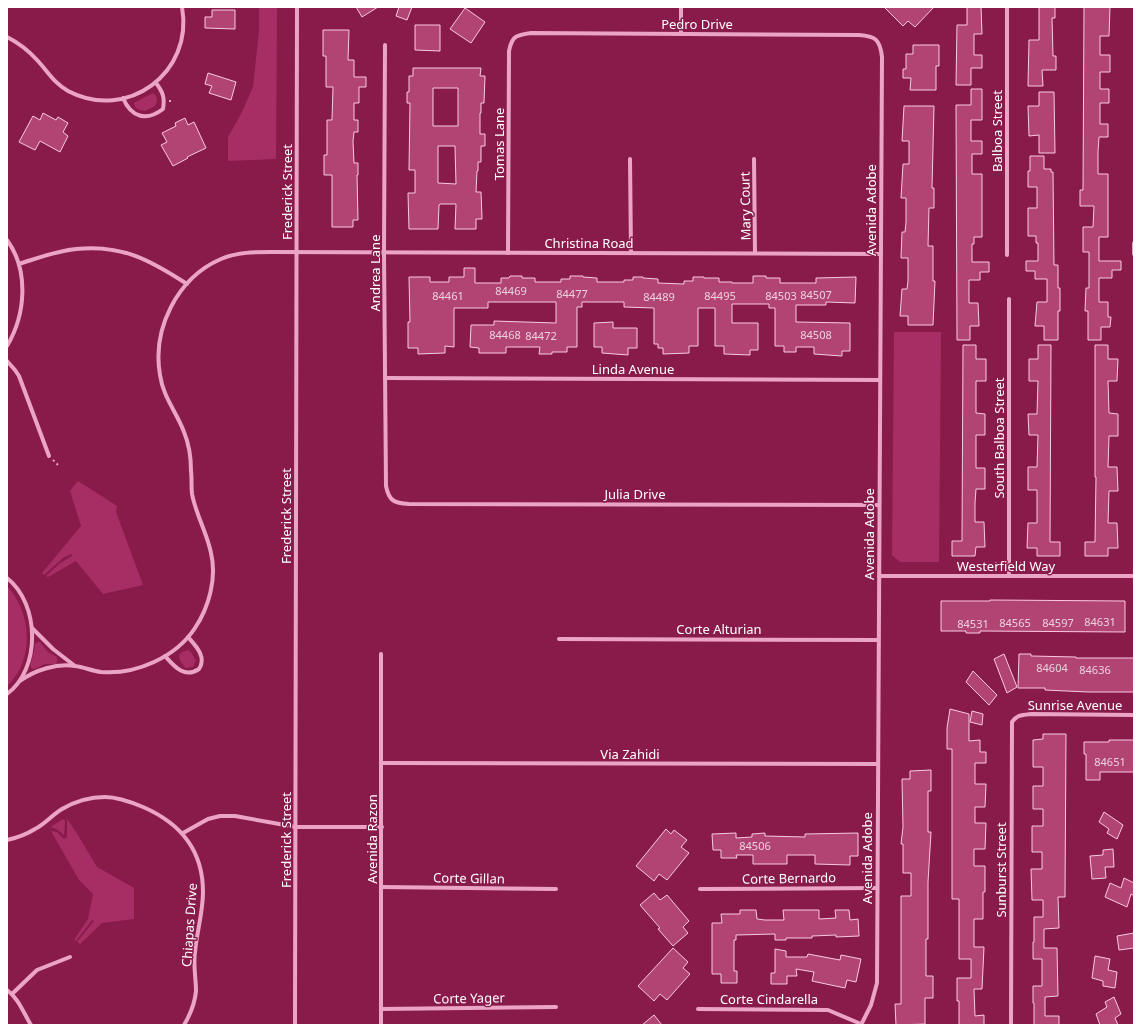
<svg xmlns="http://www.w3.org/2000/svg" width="1141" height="1032" font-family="'Noto Sans',sans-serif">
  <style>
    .green { fill: #a72e64 }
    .building { fill: #b24474; stroke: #f9cadf; fill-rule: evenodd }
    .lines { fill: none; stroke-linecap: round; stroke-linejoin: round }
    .path { stroke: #eca4c5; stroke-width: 2; stroke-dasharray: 2 3; stroke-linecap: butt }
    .street { stroke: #eca4c5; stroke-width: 4 }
    .labels { text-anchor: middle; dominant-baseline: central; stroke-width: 3; stroke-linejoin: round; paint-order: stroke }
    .number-label { font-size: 11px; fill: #ecd0dc }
    .street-label { font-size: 13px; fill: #fff; stroke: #891b4b }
  </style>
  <rect width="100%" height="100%" fill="#891b4b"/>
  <g class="green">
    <polygon points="259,7 277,7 276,159 228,161 228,137 241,114 253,87 259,31"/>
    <path d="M153,93L156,96L157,101L155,106L145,111C139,110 135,109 134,103Z"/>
    <polygon points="894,332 941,332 939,562 900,562 892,555"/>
    <polygon points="78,481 117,506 116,512 143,585 103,594 76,561 48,577 46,576 59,564 72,556 71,554 63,558 44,575 42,573 81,526 70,491"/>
    <path d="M7,586C32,613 35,660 7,686Z"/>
    <path d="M38,642H40L48,652L57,657V663L56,664H45L34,669L31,668C30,661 35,652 35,644Z"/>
    <path d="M188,650L191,652L196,661L193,667L186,668C182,664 179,660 179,655L182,652Z"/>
    <polygon points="63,819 65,821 64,835 58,830 51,827"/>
    <polygon points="67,819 76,832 97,867 134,888 134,919 102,923 80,944 77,942 94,921 92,920 76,941 74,940 88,919 93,894 79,880 51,831 57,832 64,839 67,837"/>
  </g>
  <g class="building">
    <polygon points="356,7 378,7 362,17"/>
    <polygon points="399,7 412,7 407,20 396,16"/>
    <polygon points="884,7 934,7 915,27 908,21 903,26"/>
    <polygon points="967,7 981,7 982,34 974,34 974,55 982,55 982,68 971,68 971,85 956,85 957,25 967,25"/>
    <polygon points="1039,7 1055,7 1055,18 1052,18 1053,56 1056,56 1056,70 1042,70 1043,86 1028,86 1029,40 1039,40"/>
    <polygon points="1084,7 1110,7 1109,36 1100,36 1100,55 1110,55 1110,72 1100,72 1100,89 1109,89 1109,103 1100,103 1100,124 1108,124 1108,137 1099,137 1098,152 1098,174 1108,174 1108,237 1099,237 1099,261 1121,261 1121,270 1112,270 1112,278 1099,278 1099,302 1108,302 1108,317 1111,317 1110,327 1101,327 1101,340 1088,340 1088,311 1085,311 1086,288 1089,288 1089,252 1083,252 1083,227 1093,227 1094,206 1080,206 1080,190 1083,190"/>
    <polygon points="465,8 485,22 471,43 450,29"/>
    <polygon points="212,10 235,10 235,29 205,28 205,17 212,17"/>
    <polygon points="415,25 440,25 440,51 415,50"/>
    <polygon points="323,30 349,30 348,60 354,60 354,77 366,77 366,87 359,87 359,103 354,103 354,120 358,120 358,132 354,132 353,141 354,163 358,163 358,175 357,175 358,220 353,220 353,227 332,227 332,175 324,175 324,155 327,155 327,120 332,120 333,87 326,87 326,56 323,56"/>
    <polygon points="913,45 939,45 939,66 936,66 936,90 910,90 911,78 903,78 903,69 906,69 906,54 913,54"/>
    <path d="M413,68H481L480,76H485L484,103H481V113H480V134H485V146H481V162H478V171H477L476,192H481L482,219H476V229H455L456,204H440L439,205L438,229H409L408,193H415V170H409L410,103H407V92H409V76H413ZM433,88H458V126H433ZM438,146H455L456,184L438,183Z"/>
    <polygon points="208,73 236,82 231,100 209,93 212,86 205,84"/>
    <polygon points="971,89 982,89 982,120 971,120 971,141 982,141 982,154 972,154 972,174 982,174 982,237 974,237 974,244 972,244 972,262 989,262 989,272 980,272 980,280 969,280 969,303 978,303 979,326 970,326 970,340 957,340 956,105 971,105"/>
    <polygon points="1039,92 1054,92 1055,153 1039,153 1039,135 1029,136 1028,106 1039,106"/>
    <polygon points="904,106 934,106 932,188 934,188 934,208 929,208 928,246 933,246 933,281 935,281 933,325 908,325 908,316 900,316 902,289 907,289 908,281 908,258 901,258 902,232 905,232 906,222 906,198 901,198 903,164 909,164 909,141 902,141"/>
    <polygon points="43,113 56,120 58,117 68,123 63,132 68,136 60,152 40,141 35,150 19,142 33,116 40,120"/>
    <polygon points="185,118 188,125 194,122 206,148 187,157 188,158 173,166 161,145 167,142 162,133 176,126 175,123"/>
    <polygon points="1030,156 1044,156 1044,169 1051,169 1051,172 1053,172 1054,265 1058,265 1058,288 1060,288 1060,311 1058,311 1058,340 1044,340 1044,326 1035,326 1037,302 1047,302 1047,279 1035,279 1035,271 1026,271 1026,261 1038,261 1038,243 1036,243 1036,236 1028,236 1028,208 1037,208 1037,187 1028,187 1028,171 1030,171"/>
    <polygon points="464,268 475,268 475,283 501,283 501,278 509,278 510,276 522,276 522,278 535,278 535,282 561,282 561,279 570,279 570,276 583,276 583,277 597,278 597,282 624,282 624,280 633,280 633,277 643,277 643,278 658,279 658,283 684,284 684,281 693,281 693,277 704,277 704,278 719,278 719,282 732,282 732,283 753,283 753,276 766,276 766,278 780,278 780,283 816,283 816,278 856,277 855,303 826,302 826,305 796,305 796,322 850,323 850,351 842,351 842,356 814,354 814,347 796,347 796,352 784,352 784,346 775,346 775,308 769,308 769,304 732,304 732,323 758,323 758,350 750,350 750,355 724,354 724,346 715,346 715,308 698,308 698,346 689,346 689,353 663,354 663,348 658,348 658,344 654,344 654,308 624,307 624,302 582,302 582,307 577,307 577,347 567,347 567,352 552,352 552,354 539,354 540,347 506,347 506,353 479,353 479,348 470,347 471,325 494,325 494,321 556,323 556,302 488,302 488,308 454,308 454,347 445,346 445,353 418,354 418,348 408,348 408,322 410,322 409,277 430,277 430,282 449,282 449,277 464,277"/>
    <polygon points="613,322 613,328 637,328 637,348 628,348 628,355 602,353 602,347 594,347 594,323"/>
    <polygon points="963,345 976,345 976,359 986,359 986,381 976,381 976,413 985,414 985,435 976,435 976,468 985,468 985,489 976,489 975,503 975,522 984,522 985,547 976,547 975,556 952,556 952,541 962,541"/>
    <polygon points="1038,345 1051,345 1050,542 1060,542 1060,556 1037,556 1037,548 1027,548 1028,523 1037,523 1037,490 1028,490 1028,467 1037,467 1038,435 1029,435 1028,414 1037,414 1038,381 1029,381 1029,359 1038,359"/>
    <polygon points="1095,345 1108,345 1108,359 1118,359 1117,381 1108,381 1109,413 1118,414 1118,436 1109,436 1108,467 1117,467 1118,491 1109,491 1108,523 1117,523 1118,548 1108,548 1108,556 1085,556 1085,542 1095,542 1096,477 1095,477"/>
    <polygon points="990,600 1125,601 1125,632 980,631 980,633 966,633 966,631 941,631 941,601 990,601"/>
    <polygon points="1004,654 1017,687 1007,693 994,659"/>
    <polygon points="1019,654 1031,654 1031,656 1076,657 1076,658 1134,658 1134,692 1088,692 1045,690 1045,688 1018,688"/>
    <polygon points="973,671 997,695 989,705 966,682"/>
    <polygon points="950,709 969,714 969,741 980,740 980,752 986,752 986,763 975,763 975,784 986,784 985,807 975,807 975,823 986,823 985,849 974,849 974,866 985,866 985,892 983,892 983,919 974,919 974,947 984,947 982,989 974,989 975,1016 984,1015 984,1025 959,1025 959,1001 957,1001 957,978 971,978 971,959 959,959 959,899 952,899 952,749 947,749 947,728"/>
    <polygon points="972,711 983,714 982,725 970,722"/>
    <polygon points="1043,734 1066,734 1065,897 1058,897 1059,928 1044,929 1044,948 1057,948 1058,996 1045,997 1045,1016 1059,1016 1059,1025 1034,1025 1034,1003 1033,1003 1033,986 1042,986 1042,959 1033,959 1033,942 1034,942 1034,917 1043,917 1043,900 1032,900 1031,869 1042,869 1042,852 1032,852 1032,826 1043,826 1043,809 1033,809 1033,786 1043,786 1043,767 1033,767 1033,740 1043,739"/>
    <polygon points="1109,740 1134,740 1134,772 1100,772 1100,780 1086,780 1086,754 1084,754 1084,742 1109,742"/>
    <polygon points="931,770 931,791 928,791 928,832 931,832 928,882 928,939 926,939 926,976 933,976 933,998 925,998 925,1024 896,1025 895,1004 901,1004 901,896 911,896 911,873 903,873 903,844 901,844 903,827 902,779 910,779 910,771"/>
    <polygon points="1104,812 1123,825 1117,839 1107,833 1109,829 1099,822"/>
    <polygon points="666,829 671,834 674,830 687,840 681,847 689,853 667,880 659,874 654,881 636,866"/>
    <polygon points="736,833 736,838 752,837 752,834 765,833 765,836 805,837 805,834 858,833 858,856 850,856 850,865 815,864 815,855 787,855 787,864 753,864 753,855 736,855 737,858 721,858 721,850 713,850 712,834"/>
    <polygon points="1113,849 1114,867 1105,867 1106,878 1092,879 1090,856 1103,855 1103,850"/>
    <polygon points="1124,878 1134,883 1134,896 1131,894 1127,907 1105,897 1110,883 1121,888"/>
    <polygon points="654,893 660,900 667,895 689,921 683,927 688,933 673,946 658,929 660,928 640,905"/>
    <polygon points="740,910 756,910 757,919 765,920 784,920 783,910 819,910 819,919 836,918 835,910 849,910 850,920 858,919 859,936 836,937 836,935 812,936 812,938 786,938 786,940 775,940 775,934 736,935 736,940 734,940 734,971 737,971 737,983 721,983 721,974 712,974 712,923 722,923 721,914 740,914"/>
    <polygon points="1134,933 1134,948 1119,950 1117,936"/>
    <polygon points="673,948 688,962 683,968 690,974 667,1000 660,994 654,1001 638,986"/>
    <polygon points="775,949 786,951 786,957 807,957 808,954 840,960 841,955 861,959 856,982 847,980 845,988 812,981 814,972 796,969 797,976 787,976 787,984 771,984 771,973 775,973"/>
    <polygon points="1095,956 1110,959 1108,970 1117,972 1115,988 1103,986 1103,981 1092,978"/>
    <polygon points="1114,997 1121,1014 1115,1018 1118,1025 1100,1025 1096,1014 1107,1007 1105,1002"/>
    <polygon points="654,1015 662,1025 642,1025"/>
  </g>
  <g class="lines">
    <g class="path">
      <polyline points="169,101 174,101"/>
      <polyline points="53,460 58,465"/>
      <polyline points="995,563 1002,563"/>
      <polyline points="1015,563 1021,563"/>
    </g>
    <g class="street">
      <polyline points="681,7 681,34"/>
      <path d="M7,37C19,43 29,51 38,61C48,72 55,84 68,91C127,122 194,73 182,7"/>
      <path d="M385,45L384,252L386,486C389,501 394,503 409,504L879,505"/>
      <path d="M123,98C131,117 146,122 163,109C165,98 163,92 156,83"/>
      <polyline points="630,159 631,253"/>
      <polyline points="754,159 755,253"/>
      <path d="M7,240C29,270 26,314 7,346"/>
      <path d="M508,253L509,51C512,36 516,35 531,33L859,35C875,36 880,39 882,57L877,983L871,1005L861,1025"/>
      <polyline points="1134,254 1134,243"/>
      <polyline points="1007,255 1007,7"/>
      <path d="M19,264C38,258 56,251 76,249C121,244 150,260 187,284"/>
      <polyline points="1009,299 1009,576"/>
      <polyline points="7,361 15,370 19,376 49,456"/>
      <polyline points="385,378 880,380"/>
      <polyline points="879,576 1134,576"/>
      <path d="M7,578C40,604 41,669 7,694"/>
      <polyline points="32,628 53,649 75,666"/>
      <polyline points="559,639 878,640"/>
      <polyline points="381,654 381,1025"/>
      <path d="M165,656C174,666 184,679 199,669C207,657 196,646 188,637"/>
      <path d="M20,681C35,670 57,663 75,666C84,667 92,671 101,672C136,675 176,657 195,628C209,607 217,578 211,553C207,533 196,515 192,494C191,486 192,479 191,471C191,458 189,444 184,432C177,413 163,397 160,375C152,329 177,278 221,259C237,252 255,252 272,252L881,254"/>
      <polyline points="382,763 878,764"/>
      <polyline points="183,833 208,819 220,816 235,816 296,827 382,827"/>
      <path d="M7,840C16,838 27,834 35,829C45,824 52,815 62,809C74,802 90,797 105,797C118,797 131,802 143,807C180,823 203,849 203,892C203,912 197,931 195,952C193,965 196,978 196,991C195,1002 190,1015 184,1025"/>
      <polyline points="382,887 556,889"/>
      <polyline points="700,889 877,888"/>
      <path d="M7,990C19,999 23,1012 31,1025"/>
      <polyline points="12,994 37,970 70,957"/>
      <polyline points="381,1009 556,1007"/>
      <polyline points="698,1009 828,1010 861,1024"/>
      <polyline points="295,1025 297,7"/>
      <path d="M1011,1025L1012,722C1017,715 1022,715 1031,714L1134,715"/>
    </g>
  </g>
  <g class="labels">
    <g class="number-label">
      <text x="511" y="290">84469</text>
      <text x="572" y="293">84477</text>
      <text x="816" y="294">84507</text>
      <text x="448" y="295">84461</text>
      <text x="720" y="295">84495</text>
      <text x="781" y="295">84503</text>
      <text x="659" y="296">84489</text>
      <text x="505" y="334">84468</text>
      <text x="816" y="334">84508</text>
      <text x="541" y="335">84472</text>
      <text x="1100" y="621">84631</text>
      <text x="1015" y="622">84565</text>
      <text x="1058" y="622">84597</text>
      <text x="973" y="623">84531</text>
      <text x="1052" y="667">84604</text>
      <text x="1095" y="669">84636</text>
      <text x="1110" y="761">84651</text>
      <text x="755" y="845">84506</text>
    </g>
    <g class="street-label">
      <text x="697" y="24">Pedro Drive</text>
      <text transform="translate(997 131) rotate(-90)">Balboa Street</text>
      <text transform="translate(499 144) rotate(-90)">Tomas Lane</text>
      <text transform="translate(287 192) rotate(-90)">Frederick Street</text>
      <text transform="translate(745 206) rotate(-91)">Mary Court</text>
      <text transform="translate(871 210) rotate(-90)">Avenida Adobe</text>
      <text x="589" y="243">Christina Road</text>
      <text transform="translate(375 273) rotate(-90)">Andrea Lane</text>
      <text x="633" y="369">Linda Avenue</text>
      <text transform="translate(999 438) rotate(-90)">South Balboa Street</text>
      <text x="635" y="494">Julia Drive</text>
      <text transform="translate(286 516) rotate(-90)">Frederick Street</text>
      <text transform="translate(869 534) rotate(-90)">Avenida Adobe</text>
      <text x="1006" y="566">Westerfield Way</text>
      <text x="719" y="629">Corte Alturian</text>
      <text x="1075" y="705">Sunrise Avenue</text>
      <text x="630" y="754">Via Zahidi</text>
      <text transform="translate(372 839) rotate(-90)">Avenida Razon</text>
      <text transform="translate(286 840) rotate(-90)">Frederick Street</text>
      <text transform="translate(867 858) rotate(-90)">Avenida Adobe</text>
      <text transform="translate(1001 870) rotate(-90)">Sunburst Street</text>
      <text transform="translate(469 878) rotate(1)">Corte Gillan</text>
      <text transform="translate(789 878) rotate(-1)">Corte Bernardo</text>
      <text transform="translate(189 925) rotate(-86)">Chiapas Drive</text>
      <text transform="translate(469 998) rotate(-1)">Corte Yager</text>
      <text x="769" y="999">Corte Cindarella</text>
    </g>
  </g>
  <rect width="1141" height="1032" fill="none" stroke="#ffffff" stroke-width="16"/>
</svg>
